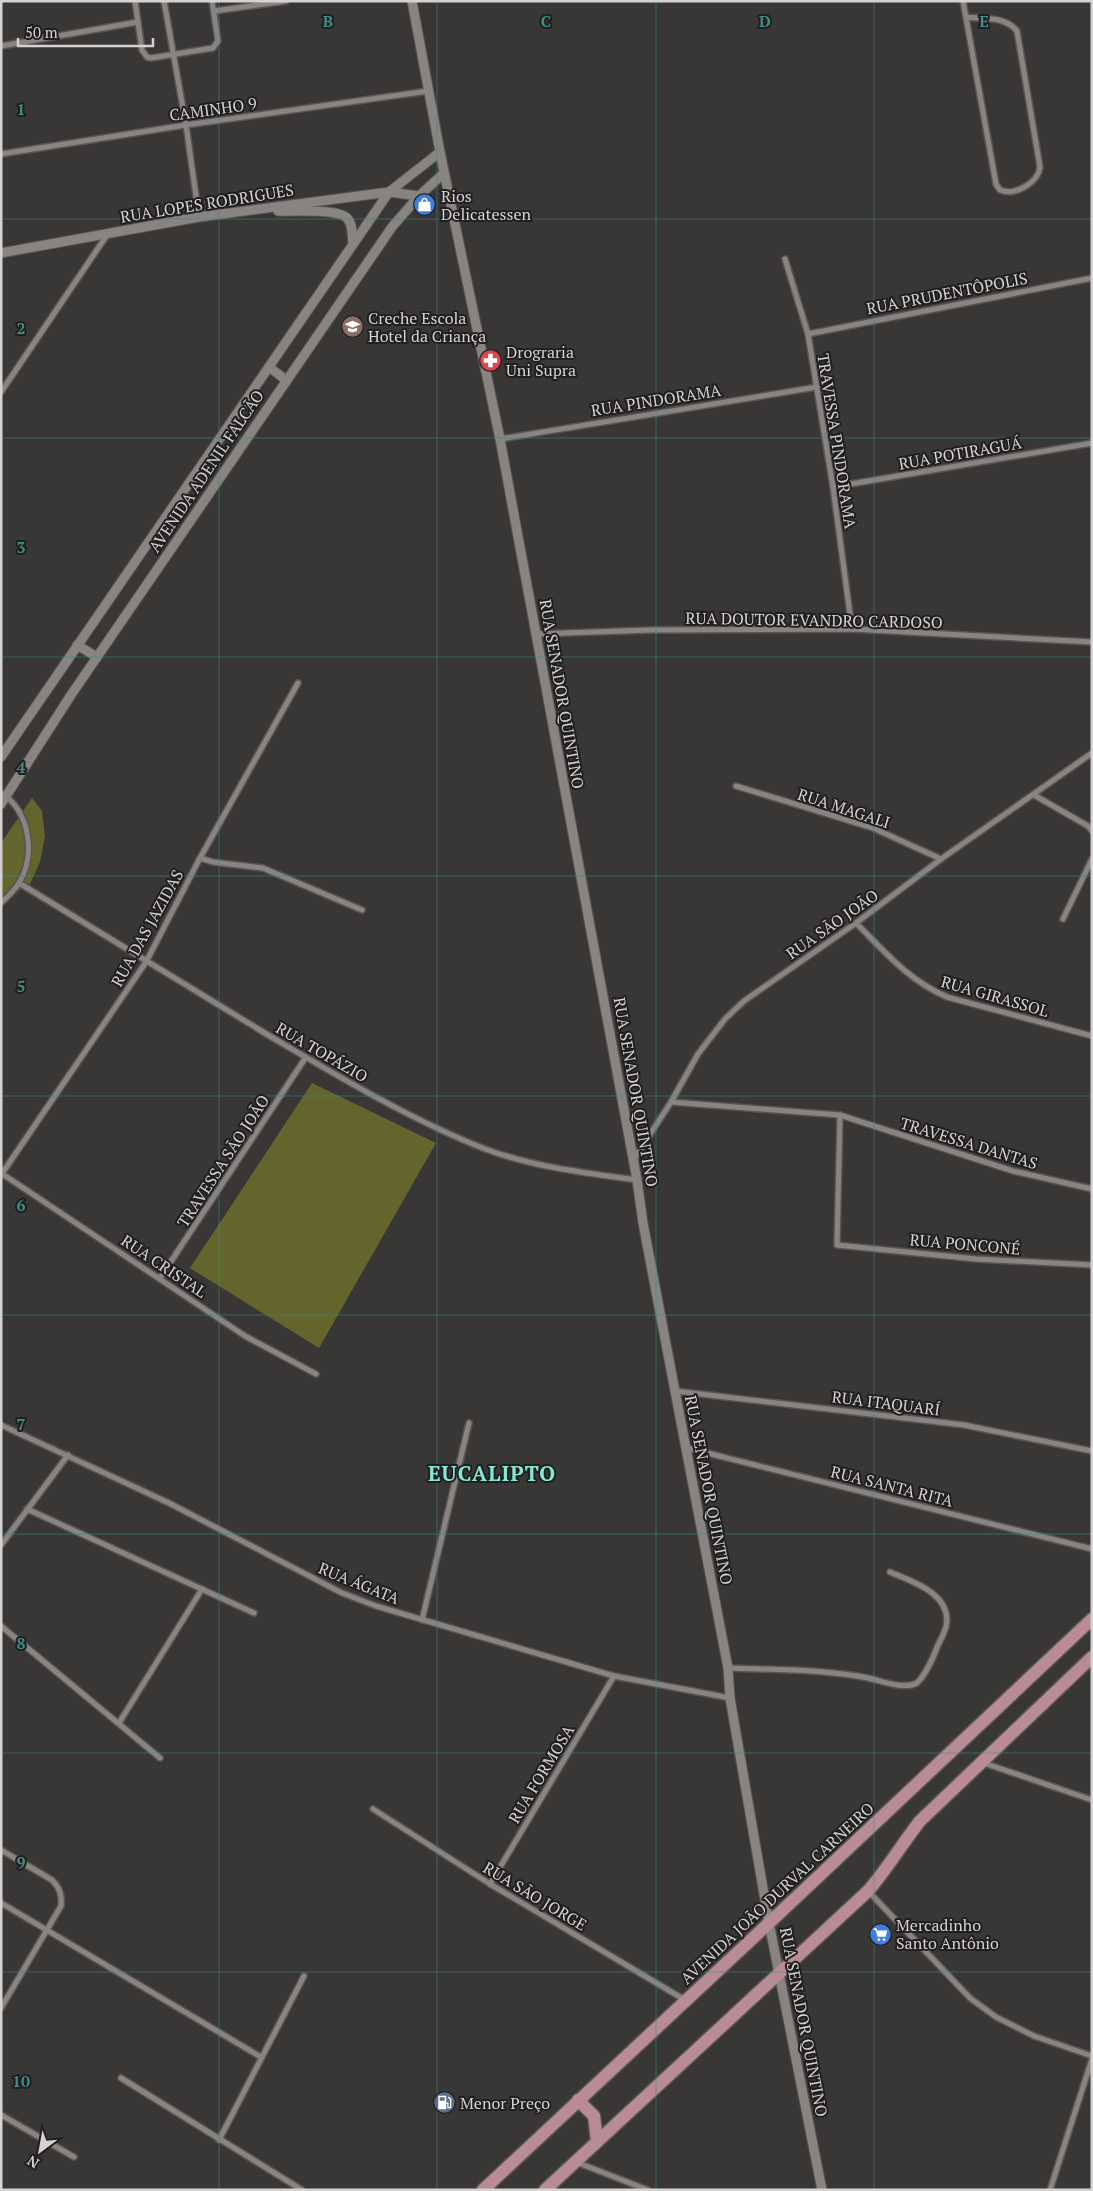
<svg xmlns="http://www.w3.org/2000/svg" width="1093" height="2191" font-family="'PT Serif',serif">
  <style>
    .green { fill: #63652d }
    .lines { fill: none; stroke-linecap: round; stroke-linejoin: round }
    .minor-casing { stroke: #575453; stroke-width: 8 }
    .tertiary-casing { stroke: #575453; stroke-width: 11 }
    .primary-casing { stroke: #575453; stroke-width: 15 }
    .minor { stroke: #878482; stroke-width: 5 }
    .tertiary { stroke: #878482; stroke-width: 9 }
    .primary { stroke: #b98b94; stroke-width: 12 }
    .grid { fill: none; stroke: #408d87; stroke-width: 1; stroke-opacity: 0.55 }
    .labels { text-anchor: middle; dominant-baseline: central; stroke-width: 4; stroke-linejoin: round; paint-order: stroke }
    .street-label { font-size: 16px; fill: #d5d3d2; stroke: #201e1e }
    .poi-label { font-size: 16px; fill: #d5d3d2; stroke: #201e1e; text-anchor: start }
    .district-label { font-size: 21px; font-weight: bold; letter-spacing: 1px; fill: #84e9d4; stroke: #201e1e }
    .grid-label { font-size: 16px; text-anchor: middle; font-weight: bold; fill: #408d87; stroke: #201e1e; stroke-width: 4; stroke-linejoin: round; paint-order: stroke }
  </style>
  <rect width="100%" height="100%" fill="#393735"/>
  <g class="green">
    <polygon points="32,798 42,811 45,836 40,862 30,884 1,901 1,843"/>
    <polygon points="312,1083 436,1143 319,1348 190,1268"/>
  </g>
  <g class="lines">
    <defs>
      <g id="minor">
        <polyline points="135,1 142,50 147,57 151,58 213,48 218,41 212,1"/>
        <polyline points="164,1 186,125 199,217"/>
        <path d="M963,1L996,184L1000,190C1015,196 1038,183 1040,167L1017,31C1005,16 984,19 966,17"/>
        <polyline points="214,11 286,1"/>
        <polyline points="1,46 138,22"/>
        <polyline points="1,154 186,125 428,91"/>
        <polyline points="785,259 808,334 833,487 852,629"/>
        <polyline points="808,334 1092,278"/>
        <polyline points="1,392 107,235"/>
        <polyline points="500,439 817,387"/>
        <polyline points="833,487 1092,443"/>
        <polyline points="536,634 651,630 852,629 1092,642"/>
        <polyline points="736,786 873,828 941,859"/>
        <path d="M1,793C30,811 36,855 19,883C15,890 7,897 1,903"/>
        <polyline points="1034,795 1088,826 1092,831"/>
        <polyline points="200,858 213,862 263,868 362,910"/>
        <path d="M19,883C102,934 185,985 268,1035C338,1076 409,1119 485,1149C534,1167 586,1173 637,1180"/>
        <polyline points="1063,919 1092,859"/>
        <path d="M856,923C886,953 908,980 947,997L1092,1036"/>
        <polyline points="671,1102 840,1115 1013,1171 1092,1189"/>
        <polyline points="840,1115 837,1245 976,1259 1092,1265"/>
        <polyline points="634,1159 671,1102 698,1054 725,1019 744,1001 856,923 941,859 1092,753"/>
        <polyline points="1,1173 245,1336 316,1374"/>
        <polyline points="1,1175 146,962 200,858 298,683"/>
        <polyline points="160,1278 306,1057"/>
        <polyline points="675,1391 964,1425 1092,1451"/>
        <polyline points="1,1425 169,1503 342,1593 376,1606 614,1676 730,1698"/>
        <polyline points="687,1448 1092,1549"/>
        <polyline points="27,1509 254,1613"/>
        <polyline points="1,1545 68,1455"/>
        <polyline points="422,1620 469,1423"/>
        <polyline points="1,1626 160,1758"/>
        <path d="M728,1668C775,1670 822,1669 868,1678C882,1681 904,1690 917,1683C927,1673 933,1658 938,1645C941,1640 944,1633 946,1627C953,1594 913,1582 890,1572"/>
        <polyline points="119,1723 202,1589"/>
        <polyline points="984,1763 1092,1800"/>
        <polyline points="373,1809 490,1884 685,2000"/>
        <path d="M1,1850L52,1880C60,1888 62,1895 61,1906L1,2008"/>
        <polyline points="490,1884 614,1676"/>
        <polyline points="869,1892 970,1998 996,2017 1034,2036 1092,2056"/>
        <polyline points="1,1903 261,2057"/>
        <polyline points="121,2078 302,2190"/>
        <polyline points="1,2115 74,2157"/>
        <polyline points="219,2140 304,1976"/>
        <polyline points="576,2162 648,2190"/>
        <polyline points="1050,2190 1092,2059"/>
      </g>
      <g id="tertiary">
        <polyline points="412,1 440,152 500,439 637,1180 643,1223 675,1391 728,1668 730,1698 769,1923 822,2190"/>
        <path d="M278,211C292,212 338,208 347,218C353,224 352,235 353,244"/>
        <polyline points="1,253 199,217 389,192 419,196"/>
        <polyline points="269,367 286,380"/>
        <polyline points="77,645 97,657"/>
        <polyline points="1,757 389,192 440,152"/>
        <polyline points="1,804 71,695 392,227 419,196 444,173"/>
      </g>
      <g id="primary">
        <polyline points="578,2100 594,2116 597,2141"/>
        <polyline points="483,2190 769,1923 1092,1619"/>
        <path d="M545,2190L868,1891C887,1869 902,1844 920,1821L1092,1657"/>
      </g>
    </defs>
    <use href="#minor" class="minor-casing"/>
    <use href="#tertiary" class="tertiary-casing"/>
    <use href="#primary" class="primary-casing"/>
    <use href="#minor" class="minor"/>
    <use href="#tertiary" class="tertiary"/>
    <use href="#primary" class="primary"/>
  </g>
  <path class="grid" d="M219,1V2190M437,1V2190M656,1V2190M874,1V2190M1,219H1092M1,438H1092M1,657H1092M1,876H1092M1,1096H1092M1,1315H1092M1,1534H1092M1,1753H1092M1,1972H1092"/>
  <defs>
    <symbol id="shop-disc" viewBox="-11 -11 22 22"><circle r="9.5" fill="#3f7fe0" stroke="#201e1e"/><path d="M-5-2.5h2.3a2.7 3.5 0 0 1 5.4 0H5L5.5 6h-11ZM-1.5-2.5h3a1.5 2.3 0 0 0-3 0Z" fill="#fff"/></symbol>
    <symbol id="school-disc" viewBox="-11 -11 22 22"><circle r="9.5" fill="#8d6e63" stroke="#201e1e"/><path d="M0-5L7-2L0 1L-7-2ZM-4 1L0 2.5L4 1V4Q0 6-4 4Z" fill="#fff"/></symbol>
    <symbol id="pharmacy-disc" viewBox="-11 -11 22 22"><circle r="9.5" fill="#e0444e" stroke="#201e1e"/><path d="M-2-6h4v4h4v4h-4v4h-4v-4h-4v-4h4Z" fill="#fff"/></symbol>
    <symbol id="supermarket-disc" viewBox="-11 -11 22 22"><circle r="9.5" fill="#3f7fe0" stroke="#201e1e"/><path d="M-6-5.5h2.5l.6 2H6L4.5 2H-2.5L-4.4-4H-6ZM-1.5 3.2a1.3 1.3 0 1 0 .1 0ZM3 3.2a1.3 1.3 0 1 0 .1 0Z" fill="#fff"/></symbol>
    <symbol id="fuel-disc" viewBox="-11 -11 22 22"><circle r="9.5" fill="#5c6f8a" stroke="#201e1e"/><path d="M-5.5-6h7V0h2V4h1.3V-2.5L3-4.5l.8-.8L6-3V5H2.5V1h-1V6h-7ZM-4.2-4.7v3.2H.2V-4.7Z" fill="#fff"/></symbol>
  </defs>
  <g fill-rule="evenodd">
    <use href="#shop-disc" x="412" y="192" width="25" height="25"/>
    <use href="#school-disc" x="340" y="314" width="25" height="25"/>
    <use href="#pharmacy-disc" x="478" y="348" width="25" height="25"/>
    <use href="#supermarket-disc" x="868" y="1922" width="25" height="25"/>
    <use href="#fuel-disc" x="432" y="2090" width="25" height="25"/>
  </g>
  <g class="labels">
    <g class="street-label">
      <text transform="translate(213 109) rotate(-8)">CAMINHO 9</text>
      <text transform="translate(207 203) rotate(-9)">RUA LOPES RODRIGUES</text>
      <text transform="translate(947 293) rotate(-11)">RUA PRUDENTÔPOLIS</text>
      <text transform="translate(656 400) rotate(-9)">RUA PINDORAMA</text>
      <text transform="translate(837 441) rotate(81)">TRAVESSA PINDORAMA</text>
      <text transform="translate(960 453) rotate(-10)">RUA POTIRAGUÁ</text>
      <text transform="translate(206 471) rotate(-56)">AVENIDA ADENIL FALCÃO</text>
      <text transform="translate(814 620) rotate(1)">RUA DOUTOR EVANDRO CARDOSO</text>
      <text transform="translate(562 694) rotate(80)">RUA SENADOR QUINTINO</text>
      <text transform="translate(844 808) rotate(18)">RUA MAGALI</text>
      <text transform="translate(832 924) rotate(-35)">RUA SÃO JOÃO</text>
      <text transform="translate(147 928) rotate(-61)">RUA DAS JAZIDAS</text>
      <text transform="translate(995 996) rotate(16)">RUA GIRASSOL</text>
      <text transform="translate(322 1052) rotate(30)">RUA TOPÁZIO</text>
      <text transform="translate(636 1092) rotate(80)">RUA SENADOR QUINTINO</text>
      <text transform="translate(969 1143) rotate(17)">TRAVESSA DANTAS</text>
      <text transform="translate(223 1161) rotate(-57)">TRAVESSA SÃO JOÃO</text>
      <text transform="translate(965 1244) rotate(5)">RUA PONCONÉ</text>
      <text transform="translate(164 1266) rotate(34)">RUA CRISTAL</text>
      <text transform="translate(886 1403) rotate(7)">RUA ITAQUARÍ</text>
      <text transform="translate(892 1486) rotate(14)">RUA SANTA RITA</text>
      <text transform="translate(709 1490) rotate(79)">RUA SENADOR QUINTINO</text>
      <text transform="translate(359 1583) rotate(22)">RUA ÁGATA</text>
      <text transform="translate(541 1774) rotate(-59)">RUA FORMOSA</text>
      <text transform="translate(777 1893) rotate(-43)">AVENIDA JOÃO DURVAL CARNEIRO</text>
      <text transform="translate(535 1896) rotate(31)">RUA SÃO JORGE</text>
      <text transform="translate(804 2022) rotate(79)">RUA SENADOR QUINTINO</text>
    </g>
    <g class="poi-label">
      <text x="441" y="196">Rios<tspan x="441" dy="18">Delicatessen</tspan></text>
      <text x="368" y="318">Creche Escola<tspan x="368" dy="18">Hotel da Criança</tspan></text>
      <text x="506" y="352">Drograria<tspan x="506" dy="18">Uni Supra</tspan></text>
      <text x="896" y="1925">Mercadinho<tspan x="896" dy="18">Santo Antônio</tspan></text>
      <text x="460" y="2103">Menor Preço</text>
    </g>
    <g class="district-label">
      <text x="492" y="1473">EUCALIPTO</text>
    </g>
  </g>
  <g class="grid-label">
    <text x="328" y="27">B</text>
    <text x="546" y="27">C</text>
    <text x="765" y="27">D</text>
    <text x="984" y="27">E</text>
    <text x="21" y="115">1</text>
    <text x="21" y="334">2</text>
    <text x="21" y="553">3</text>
    <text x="21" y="773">4</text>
    <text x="21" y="992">5</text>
    <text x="21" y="1211">6</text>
    <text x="21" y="1430">7</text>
    <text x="21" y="1649">8</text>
    <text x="21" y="1868">9</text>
    <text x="21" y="2087">10</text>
  </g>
  <rect width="1093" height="2191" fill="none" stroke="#d5d3d2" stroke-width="5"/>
  <g transform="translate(40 2151) rotate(212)" stroke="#201e1e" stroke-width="4" paint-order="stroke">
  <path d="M0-4L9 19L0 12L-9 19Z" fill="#d5d3d2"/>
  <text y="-8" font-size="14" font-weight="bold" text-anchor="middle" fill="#d5d3d2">N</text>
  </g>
  <path d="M18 38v8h135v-8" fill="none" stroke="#d5d3d2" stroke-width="2.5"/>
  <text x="25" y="38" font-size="15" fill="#d5d3d2" stroke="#201e1e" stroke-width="4" paint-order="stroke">50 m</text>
</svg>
